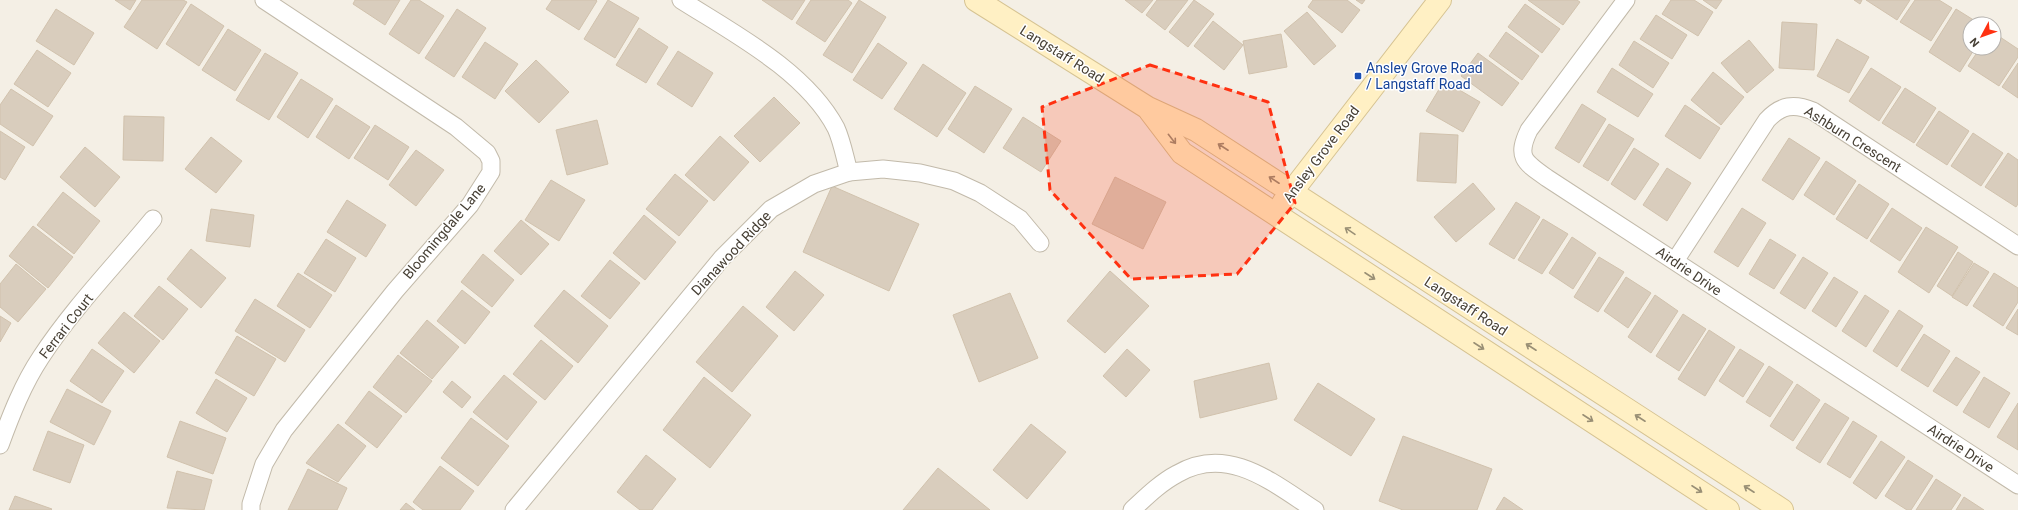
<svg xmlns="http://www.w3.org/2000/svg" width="2018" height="510" font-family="Roboto,sans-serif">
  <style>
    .building { fill: #d9cdbd; stroke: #d1c2ad }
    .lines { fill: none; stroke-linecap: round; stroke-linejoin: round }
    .street-casing { stroke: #c2baaa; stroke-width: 19 }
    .secondary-casing { stroke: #d6c392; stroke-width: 24 }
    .street { stroke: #fff; stroke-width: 17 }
    .secondary { stroke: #fff0c4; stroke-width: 22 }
    .oneway { stroke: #998f75 }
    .marked { fill: #ff3111; fill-opacity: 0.2; stroke: #ff3111; stroke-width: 3; stroke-dasharray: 8 5; stroke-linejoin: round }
    .transit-dot { fill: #1a4fb4; stroke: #fff; stroke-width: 1.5 }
    .labels { text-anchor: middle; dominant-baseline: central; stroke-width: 3; stroke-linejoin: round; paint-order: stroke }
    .street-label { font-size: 14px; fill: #463f34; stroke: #fff }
    .transit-label { font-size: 14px; fill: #164399; stroke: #fff; text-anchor: start }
  </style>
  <rect width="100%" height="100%" fill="#f4efe5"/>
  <g class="building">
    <polygon points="115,0 136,0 130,10"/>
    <polygon points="142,0 183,0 187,2 157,49 124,27"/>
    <polygon points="355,0 400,0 385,25 353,4"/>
    <polygon points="411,0 419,0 444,16 419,54 389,34"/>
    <polygon points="552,0 596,0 597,1 579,30 546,9"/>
    <polygon points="608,0 639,18 615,58 584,39"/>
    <polygon points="762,0 805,0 792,20"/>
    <polygon points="811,0 848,0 852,3 825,42 796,23"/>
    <polygon points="859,0 886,17 852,73 823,55"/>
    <polygon points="1125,0 1153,0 1142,13"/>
    <polygon points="1157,0 1188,0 1165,30 1146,15"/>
    <polygon points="1194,0 1214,14 1188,47 1169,32"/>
    <polygon points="1313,0 1347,0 1360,10 1342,33 1308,7"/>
    <polygon points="1356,0 1365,0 1362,4"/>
    <polygon points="1528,0 1577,0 1580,2 1563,25"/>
    <polygon points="1671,0 1694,0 1713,12 1698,36 1662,14"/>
    <polygon points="1703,0 1722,0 1716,9"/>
    <polygon points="1854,0 1862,0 1860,4"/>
    <polygon points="1866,0 1910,0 1897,20"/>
    <polygon points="1915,0 1939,0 1952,8 1931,41 1900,22"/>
    <polygon points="191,4 224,26 199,66 166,44"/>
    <polygon points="1525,4 1560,29 1542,53 1508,27"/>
    <polygon points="56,9 94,33 74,65 36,41"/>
    <polygon points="457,9 486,28 454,77 425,58"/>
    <polygon points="1956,9 1980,24 1970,24 1970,48 1975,48 1960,72 1929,52"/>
    <polygon points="1307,12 1336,46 1314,65 1284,31"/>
    <polygon points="1656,15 1687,35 1672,59 1640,39"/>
    <polygon points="1213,21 1243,45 1224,70 1194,46"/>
    <polygon points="1782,22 1817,24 1814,70 1779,68"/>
    <polygon points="639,28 668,47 646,83 616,65"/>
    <polygon points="228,29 261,50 235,91 202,70"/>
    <polygon points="1506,32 1539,56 1522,80 1489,56"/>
    <polygon points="1994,33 2018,49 2018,57 1999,86 1968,66 1980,48 1994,48"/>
    <polygon points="1281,34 1287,67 1249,74 1243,41"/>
    <polygon points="1837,39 1869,57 1849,93 1817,76"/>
    <polygon points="1749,40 1774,70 1747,93 1721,63"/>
    <polygon points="1634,41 1669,63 1653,88 1619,65"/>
    <polygon points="485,42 518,64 495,99 462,77"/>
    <polygon points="878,43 907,63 882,99 853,80"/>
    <polygon points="37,50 71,73 48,107 14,84"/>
    <polygon points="678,51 713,73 692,107 657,84"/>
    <polygon points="265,53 298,73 269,120 236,100"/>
    <polygon points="1478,53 1519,83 1502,106 1461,76"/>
    <polygon points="536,60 569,92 539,123 505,91"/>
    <polygon points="2018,63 2018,98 2002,87"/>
    <polygon points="923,64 966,93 937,137 894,109"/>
    <polygon points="1612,68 1653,94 1638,117 1597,92"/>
    <polygon points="1871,68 1901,87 1879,121 1849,101"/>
    <polygon points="1713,72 1744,97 1721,125 1691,100"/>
    <polygon points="301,79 333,99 308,138 277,117"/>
    <polygon points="1444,81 1480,102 1463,132 1426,111"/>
    <polygon points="975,86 1012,109 984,153 948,129"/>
    <polygon points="1905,88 1936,108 1914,143 1882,123"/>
    <polygon points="11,89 53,116 33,146 0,124 0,105"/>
    <polygon points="774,97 800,123 760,162 734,136"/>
    <polygon points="1582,104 1606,119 1579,163 1555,148"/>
    <polygon points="336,105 370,127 349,159 316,137"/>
    <polygon points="1685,105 1720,128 1700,159 1665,136"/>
    <polygon points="1939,111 1969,131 1947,165 1916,145"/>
    <polygon points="124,116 164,117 163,161 123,160"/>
    <polygon points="1023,117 1061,141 1041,172 1003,148"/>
    <polygon points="597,120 608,164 567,175 556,130"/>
    <polygon points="1609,124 1634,139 1608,181 1583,166"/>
    <polygon points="375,125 409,147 388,180 354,158"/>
    <polygon points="0,131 25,147 5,180 0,177"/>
    <polygon points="1420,133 1458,135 1456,183 1417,181"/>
    <polygon points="1973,133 2003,153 1981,186 1951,166"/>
    <polygon points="720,136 749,162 714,201 685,175"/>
    <polygon points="211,137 242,161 216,193 185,169"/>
    <polygon points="1789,138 1820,158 1793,200 1762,180"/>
    <polygon points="85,147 120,177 95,207 60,177"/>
    <polygon points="1634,148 1659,164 1635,200 1611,184"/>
    <polygon points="416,150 444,170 416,206 389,185"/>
    <polygon points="2008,153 2018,160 2018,204 2016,207 1985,187"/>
    <polygon points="1826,161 1856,181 1834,215 1804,195"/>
    <polygon points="1667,168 1691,183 1667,221 1643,205"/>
    <polygon points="675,174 708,201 679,236 646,209"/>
    <polygon points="1115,177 1166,202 1143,249 1092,224"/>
    <polygon points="551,180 585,200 559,241 525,220"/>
    <polygon points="1473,183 1495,209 1456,242 1434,217"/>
    <polygon points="1859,184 1889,204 1867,239 1836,219"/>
    <polygon points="832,186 919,224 889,291 803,252"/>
    <polygon points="63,192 100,221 74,254 37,225"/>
    <polygon points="347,200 386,225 366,257 327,232"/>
    <polygon points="1516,202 1540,217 1514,259 1489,244"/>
    <polygon points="1742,208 1766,223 1738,267 1714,252"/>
    <polygon points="1892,208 1922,228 1900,261 1870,241"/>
    <polygon points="211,209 254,215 250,247 206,241"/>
    <polygon points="644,215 676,242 645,280 613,253"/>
    <polygon points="1543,219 1568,234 1542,274 1518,260"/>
    <polygon points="521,220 549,244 521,275 494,251"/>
    <polygon points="33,226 73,257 48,288 9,256"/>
    <polygon points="1926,227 1958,247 1929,293 1898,272"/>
    <polygon points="1572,237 1596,253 1573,289 1549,273"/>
    <polygon points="326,239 356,258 335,292 304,273"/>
    <polygon points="1770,239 1796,255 1774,289 1749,274"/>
    <polygon points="191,249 226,278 201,308 167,279"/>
    <polygon points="1958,252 1973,262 1952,296 1937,286"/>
    <polygon points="483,254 514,280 492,307 461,282"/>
    <polygon points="1599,257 1624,272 1598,312 1574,297"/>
    <polygon points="1803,257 1828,273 1805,309 1780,293"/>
    <polygon points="610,260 640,283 610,319 581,296"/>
    <polygon points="1974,263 1989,272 1967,306 1952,297"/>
    <polygon points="16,264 46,289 18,322 0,307 0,284"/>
    <polygon points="795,271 824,295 794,331 766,307"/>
    <polygon points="1110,271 1149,306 1105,353 1067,321"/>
    <polygon points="298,273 332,295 310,328 277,306"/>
    <polygon points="1994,273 2018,288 2018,302 2003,326 1973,306"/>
    <polygon points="1626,277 1651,293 1628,328 1604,311"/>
    <polygon points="1834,277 1858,292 1836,327 1812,311"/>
    <polygon points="159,286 188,309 163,340 134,316"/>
    <polygon points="462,290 490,312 465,344 437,321"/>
    <polygon points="564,290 608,326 578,363 534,326"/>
    <polygon points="1010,293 1038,358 979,382 953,315"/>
    <polygon points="1655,295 1678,311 1651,353 1628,337"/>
    <polygon points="1865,295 1889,311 1866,347 1842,331"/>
    <polygon points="255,299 305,330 285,362 235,331"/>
    <polygon points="743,306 778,336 732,392 696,362"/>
    <polygon points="2018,309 2018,335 2006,328"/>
    <polygon points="1899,310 1923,326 1897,367 1873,351"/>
    <polygon points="124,312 160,341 134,373 98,343"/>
    <polygon points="1683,314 1706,329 1679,371 1656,356"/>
    <polygon points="0,316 11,323 0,342"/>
    <polygon points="427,320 459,347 432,379 400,353"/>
    <polygon points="1709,330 1735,347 1705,396 1678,379"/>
    <polygon points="1924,334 1950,351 1928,387 1901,370"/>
    <polygon points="237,336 276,359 254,396 215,373"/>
    <polygon points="541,340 573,366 545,400 513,374"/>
    <polygon points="92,349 124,371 102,403 70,381"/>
    <polygon points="1127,349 1150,370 1126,397 1103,376"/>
    <polygon points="1740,349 1764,364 1743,397 1719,381"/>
    <polygon points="398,355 432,381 406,413 373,387"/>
    <polygon points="1956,357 1980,372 1957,406 1933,391"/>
    <polygon points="1269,363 1277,399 1200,418 1194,381"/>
    <polygon points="1769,366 1793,382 1770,417 1746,402"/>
    <polygon points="504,375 537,402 507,440 473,412"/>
    <polygon points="704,377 751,415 710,468 663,430"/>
    <polygon points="1984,377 2010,393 1989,428 1963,412"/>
    <polygon points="216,379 247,398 227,432 196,413"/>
    <polygon points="452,381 471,397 462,408 443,392"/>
    <polygon points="1318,383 1375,419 1351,456 1294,420"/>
    <polygon points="1797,384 1820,400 1793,441 1770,426"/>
    <polygon points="67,389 111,411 94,445 50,422"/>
    <polygon points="369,391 402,416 377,448 345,423"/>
    <polygon points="1825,403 1849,418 1820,463 1796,448"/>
    <polygon points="2018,403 2018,450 1997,437"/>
    <polygon points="471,418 509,446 478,486 441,458"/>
    <polygon points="180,421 226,438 213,474 167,457"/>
    <polygon points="1853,421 1877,436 1850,478 1827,464"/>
    <polygon points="338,424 366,446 338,482 306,463"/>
    <polygon points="1031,424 1066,452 1027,499 993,470"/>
    <polygon points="48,431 84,445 70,483 33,470"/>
    <polygon points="1403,436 1492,469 1477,510 1403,510 1379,501"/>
    <polygon points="1881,441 1905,457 1876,499 1853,483"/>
    <polygon points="646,455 676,479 652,510 640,510 617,492"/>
    <polygon points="1908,460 1933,476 1911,510 1907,510 1885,496"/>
    <polygon points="440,466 474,491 460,510 423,510 413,502"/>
    <polygon points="938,468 990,510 903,510"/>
    <polygon points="308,469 347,488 337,510 288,510"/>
    <polygon points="177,471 212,480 204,510 167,508"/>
    <polygon points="1936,479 1961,495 1951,510 1916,510"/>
    <polygon points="15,496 52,509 51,510 9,510"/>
    <polygon points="1504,497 1523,510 1496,510"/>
    <polygon points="1964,497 1984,510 1956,510"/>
    <polygon points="406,503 415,510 400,510"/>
  </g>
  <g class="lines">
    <defs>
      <g id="street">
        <path d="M681,0C733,33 806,71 836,128C842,141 845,158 849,172"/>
        <path d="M1626,0L1529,130C1516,157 1524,162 1547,178L2018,485"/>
        <path d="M1675,261L1767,120C1781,105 1794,103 1813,111L2018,246"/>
        <path d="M0,445C11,415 23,384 41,357C73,308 116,264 153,219"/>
        <polyline points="251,510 251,504 264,464 284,430 395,291 470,205 491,172 491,161 487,153 456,127 264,0"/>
        <polyline points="514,510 722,258 771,209 814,184 849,172 883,169 920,173 954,181 980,193 1020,219 1040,243"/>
        <path d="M1132,510C1146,497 1160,483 1177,474C1228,444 1273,483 1315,510"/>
      </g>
      <g id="secondary">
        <polyline points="976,0 1148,108 1196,130 1782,510"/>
        <polyline points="1150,111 1182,153 1728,510"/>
        <polyline points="1283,203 1440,0"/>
      </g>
    </defs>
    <use href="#street" class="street-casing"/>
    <use href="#secondary" class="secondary-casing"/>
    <use href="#street" class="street"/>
    <use href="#secondary" class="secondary"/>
  </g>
  <defs><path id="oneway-shaft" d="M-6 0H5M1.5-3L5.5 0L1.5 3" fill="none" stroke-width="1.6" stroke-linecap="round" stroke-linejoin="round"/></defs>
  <g class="oneway">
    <use href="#oneway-shaft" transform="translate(1172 139) rotate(52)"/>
    <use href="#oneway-shaft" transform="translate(1223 147) rotate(-147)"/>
    <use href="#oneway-shaft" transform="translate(1274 180) rotate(-147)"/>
    <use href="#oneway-shaft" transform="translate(1350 231) rotate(-146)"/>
    <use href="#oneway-shaft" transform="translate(1370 276) rotate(33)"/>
    <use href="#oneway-shaft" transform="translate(1479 346) rotate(33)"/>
    <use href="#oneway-shaft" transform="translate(1531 347) rotate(-147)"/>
    <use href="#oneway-shaft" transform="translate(1588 418) rotate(33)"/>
    <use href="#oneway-shaft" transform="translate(1640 418) rotate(-147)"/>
    <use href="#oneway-shaft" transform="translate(1697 489) rotate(33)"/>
    <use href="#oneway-shaft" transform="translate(1749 489) rotate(-147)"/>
  </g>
  <path class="marked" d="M1150,65L1268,102L1295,203L1237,274L1131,279L1050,190L1042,107Z"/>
  <rect class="transit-dot" x="1354" y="72" width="8" height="8" rx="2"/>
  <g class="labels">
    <g class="street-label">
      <text transform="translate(1062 54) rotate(32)">Langstaff Road</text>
      <text transform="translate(1853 139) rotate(32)">Ashburn Crescent</text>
      <text transform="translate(1321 154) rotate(-53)">Ansley Grove Road</text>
      <text transform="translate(444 231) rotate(-50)">Bloomingdale Lane</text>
      <text transform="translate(731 253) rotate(-47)">Dianawood Ridge</text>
      <text transform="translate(1689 271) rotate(34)">Airdrie Drive</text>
      <text transform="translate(1466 306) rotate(33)">Langstaff Road</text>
      <text transform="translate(66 326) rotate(-52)">Ferrari Court</text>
      <text transform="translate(1961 448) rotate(33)">Airdrie Drive</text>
    </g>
    <g class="transit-label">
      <text x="1366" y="68">Ansley Grove Road<tspan x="1366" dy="16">/ Langstaff Road</tspan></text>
    </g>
  </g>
  <g transform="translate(1982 36) rotate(229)"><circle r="19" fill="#ffffff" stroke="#b5b2ae"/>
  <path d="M0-3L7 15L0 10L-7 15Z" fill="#ff3111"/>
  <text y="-6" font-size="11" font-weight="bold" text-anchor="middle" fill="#463f34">N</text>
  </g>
</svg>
